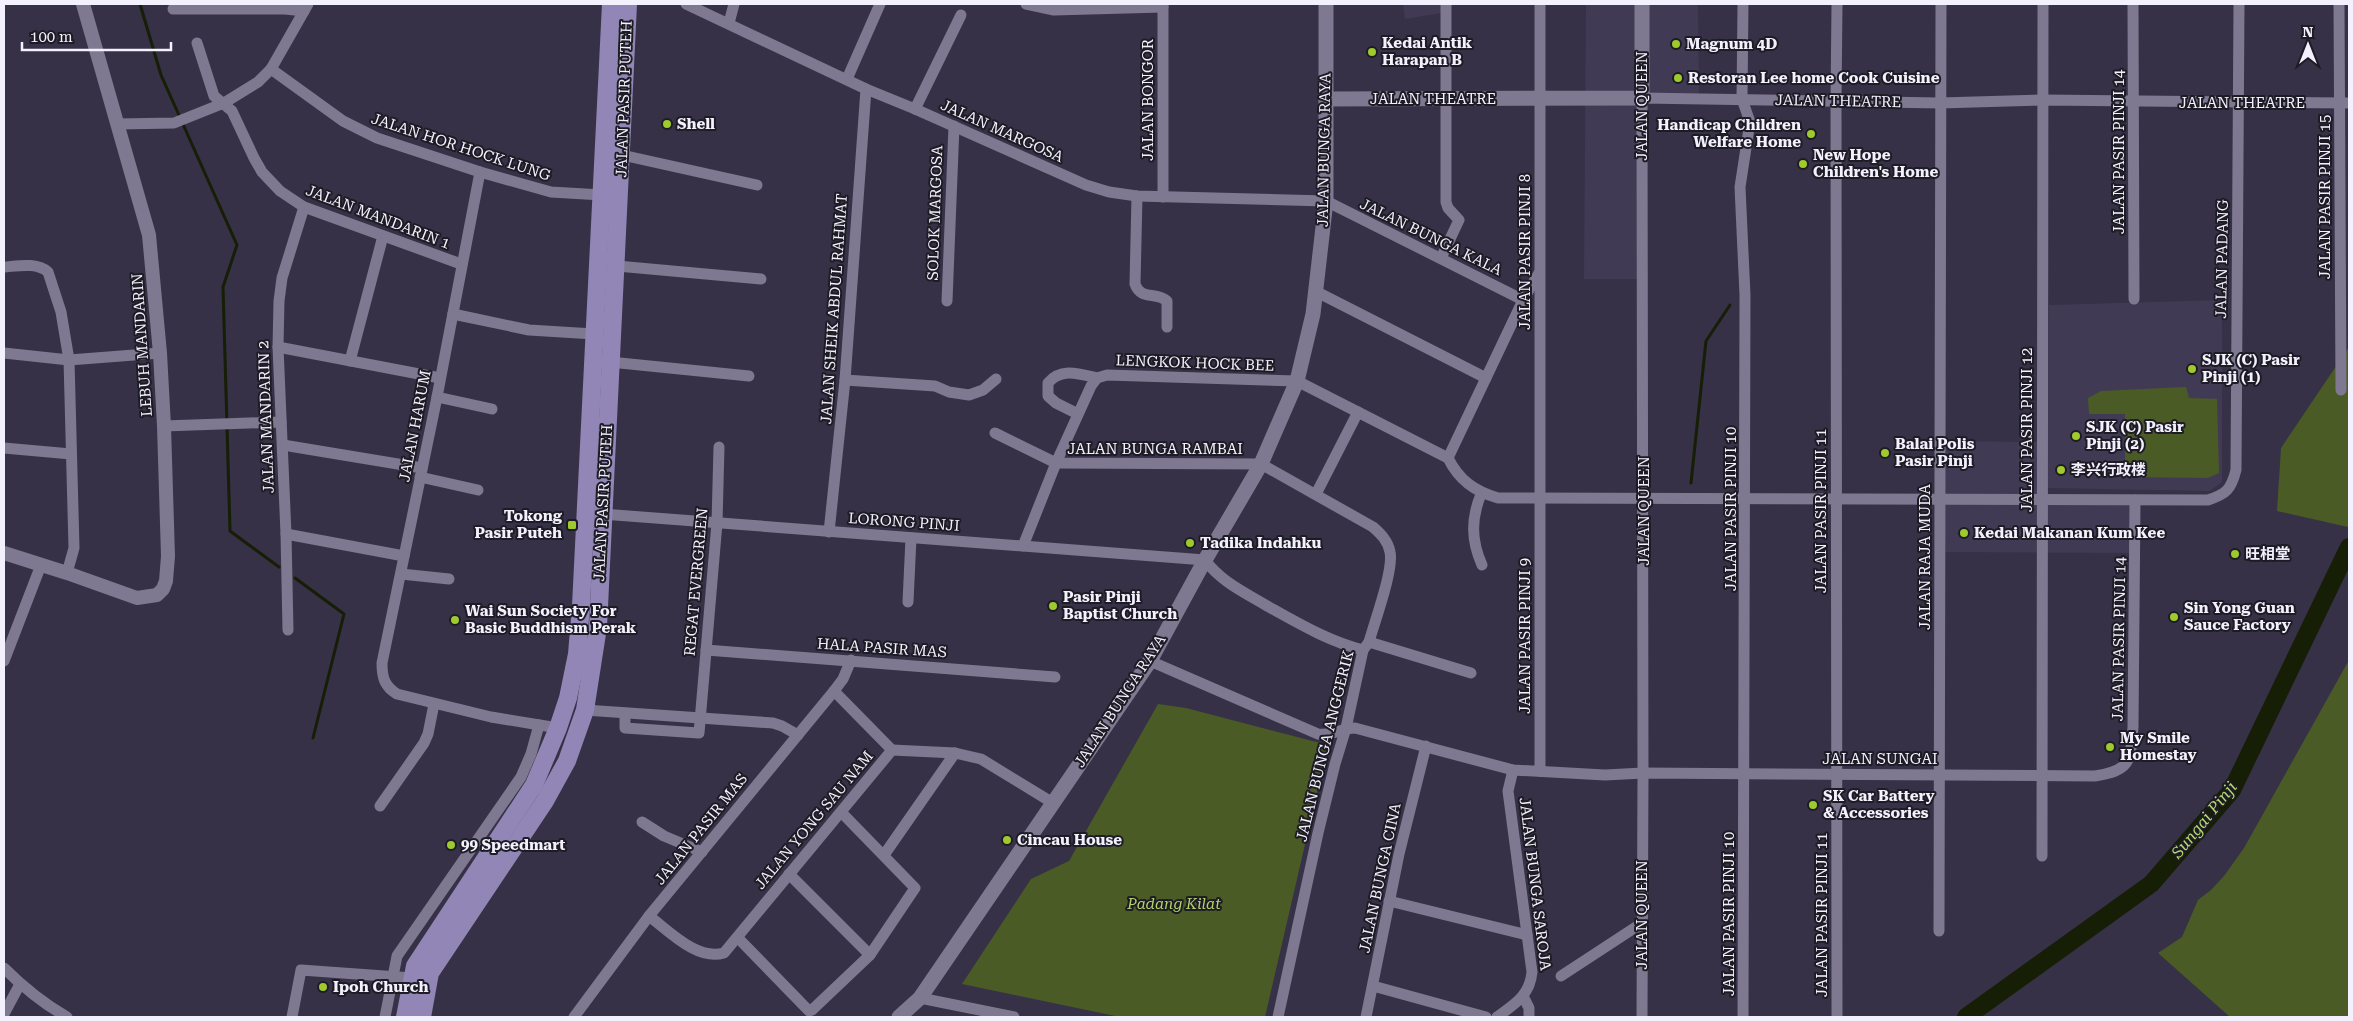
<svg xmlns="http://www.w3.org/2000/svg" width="2353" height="1021" font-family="'Roboto Serif','Noto Sans SC',serif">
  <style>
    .built { fill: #413a54 }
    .green { fill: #4a5b26 }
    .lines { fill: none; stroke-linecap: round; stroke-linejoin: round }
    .stream { stroke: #161e06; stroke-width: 3 }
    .river { stroke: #161e06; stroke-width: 18 }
    .minor { stroke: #7e7890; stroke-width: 11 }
    .tertiary { stroke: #7e7890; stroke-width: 14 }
    .secondary { stroke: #7e7890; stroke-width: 15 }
    .primary { stroke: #9286b6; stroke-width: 18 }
    .poi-dot { fill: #9eca2e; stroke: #1d1b24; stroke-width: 2 }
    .labels { text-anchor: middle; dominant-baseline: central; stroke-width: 4; stroke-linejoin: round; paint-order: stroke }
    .poi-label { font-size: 15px; font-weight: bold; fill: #f4f1ff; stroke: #1d1b24; text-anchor: start }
    .street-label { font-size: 15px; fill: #f4f1ff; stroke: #1d1b24 }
    .park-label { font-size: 15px; font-style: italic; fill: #b0d468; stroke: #1d1b24 }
    .water-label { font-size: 16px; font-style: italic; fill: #b6da6e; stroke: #1d1b24 }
  </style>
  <rect width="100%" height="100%" fill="#363146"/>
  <g class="built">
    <polygon points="1403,4 1441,4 1441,13 1405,19"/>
    <polygon points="1586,4 1698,4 1699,100 1642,97 1642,279 1584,279"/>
    <polygon points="2222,300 2222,482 2210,491 2047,488 2049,305"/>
    <polygon points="1940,441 2041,442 2042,501 2132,502 2133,553 1939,552"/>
  </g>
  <g class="green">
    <polygon points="2349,347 2349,525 2348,527 2277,511 2281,448"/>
    <polygon points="2186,387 2189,398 2217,399 2219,473 2208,478 2125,477 2125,414 2089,414 2088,398 2101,391"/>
    <polygon points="2349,660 2349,1017 2230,1017 2158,953 2182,937 2198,900 2211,890 2224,876 2244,848"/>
    <polygon points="1158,704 1186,708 1328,745 1265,1017 1120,1017 962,984 1031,879 1069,861"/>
  </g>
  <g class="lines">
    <g class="stream">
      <polyline points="140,4 161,75 237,245 223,287 230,531 279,567"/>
      <polyline points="1691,483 1706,341 1730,305"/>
      <polyline points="295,578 344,614 313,738"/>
    </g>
    <polyline class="river" points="1966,1017 2151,884 2232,790 2349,547"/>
    <g class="minor">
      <polyline points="686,4 866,89 915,109 1086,185 1109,192 1137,196 1326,201 1523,300"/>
      <polyline points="1026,4 1054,10 1163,7"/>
      <polyline points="1163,4 1163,197"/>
      <polyline points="1743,4 1742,99 1750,122 1740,187 1745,295 1743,1017"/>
      <polyline points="2133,4 2134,299"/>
      <polyline points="2339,4 2341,390"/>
      <polyline points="173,9 285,9 304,11"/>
      <polyline points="729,23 734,4"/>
      <polyline points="197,43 214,96 232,111 254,158 262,172 280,191 304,207 461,264"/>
      <polyline points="271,69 343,121 377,138 480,172 551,192 602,195"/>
      <polyline points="847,79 880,4"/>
      <polyline points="915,109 961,15"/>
      <polyline points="117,124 174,123 224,103 258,82 271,69 308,4"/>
      <polyline points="622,155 757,185"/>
      <path d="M480,172L437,397L382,663C382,677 384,686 397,694L491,717L558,728"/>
      <path d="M1137,196L1135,284C1141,301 1156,291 1167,301V327"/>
      <polyline points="1441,258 1459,220 1448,208 1446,202 1446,4"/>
      <polyline points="617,266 761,279"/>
      <path d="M4,267C18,266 37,262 48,272L61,312L69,360L74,548L67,573"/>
      <polyline points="1315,291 1486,378"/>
      <polyline points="947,301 954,126"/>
      <polyline points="453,314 529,330 594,334"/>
      <polyline points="278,347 440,378"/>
      <polyline points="4,353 69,360 160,353"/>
      <polyline points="350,361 383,236"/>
      <polyline points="610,362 749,376"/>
      <polyline points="845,380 935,386 949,392 969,395 983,390 996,379"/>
      <polyline points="437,397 492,409"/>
      <path d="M1078,414L1056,403L1048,396V383C1061,367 1080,374 1097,378"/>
      <polyline points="164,426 281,422"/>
      <path d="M995,433L1056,463L1261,464L1373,527C1381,534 1388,541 1390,552C1394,570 1374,623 1369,642L1363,650L1346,728L1335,764L1318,833L1278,1017"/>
      <polyline points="283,445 422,468"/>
      <polyline points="4,448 71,454"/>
      <polyline points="1448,458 1523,300 1539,273"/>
      <polyline points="420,477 478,490"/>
      <polyline points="1316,494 1358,412"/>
      <path d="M1481,494C1471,519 1471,540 1482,565"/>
      <path d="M602,514L1205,560C1221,582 1246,593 1269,607C1300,624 1328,641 1363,650"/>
      <polyline points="829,532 845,380 866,89"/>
      <polyline points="286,534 404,556"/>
      <path d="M1023,546L1056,463L1091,386L1097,378L1107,375L1297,381L1448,458C1459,480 1474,491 1498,498L2208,500C2226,494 2231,490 2236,470L2239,4"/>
      <polyline points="401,574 449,579"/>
      <polyline points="908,602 911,538"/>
      <polyline points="288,630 286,534 278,347 279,301 282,278 304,207"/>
      <polyline points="1369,642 1471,673"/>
      <polyline points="706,650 1055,677"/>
      <polyline points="4,661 41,565"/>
      <path d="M1150,661L1318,734C1333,736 1341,728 1355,728L1513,770L1605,775L1643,773L2095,776C2132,770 2130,761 2133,727L2135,500"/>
      <polyline points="834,691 892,750"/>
      <polyline points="585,710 773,723 782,726 798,735"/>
      <polyline points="625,713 625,728 699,733 717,523 719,447"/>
      <polyline points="1540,771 1540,4"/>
      <polyline points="380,806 424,743 428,734 434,704"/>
      <polyline points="842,813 915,888 870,955"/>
      <polyline points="642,822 664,836 702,852"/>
      <polyline points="884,855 955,753"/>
      <polyline points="2042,856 2043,4"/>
      <polyline points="1389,901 1527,935"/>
      <path d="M649,916C669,931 697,961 724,953L892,750L955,753L981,759L1053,803"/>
      <polyline points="1939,931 1941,4"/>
      <polyline points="738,938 809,1011 812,1010 870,955 789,874"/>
      <path d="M4,968C23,987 44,1004 67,1017"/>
      <polyline points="1561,976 1642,923"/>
      <polyline points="1373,986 1486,1017"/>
      <polyline points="1523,996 1529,1008 1529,1017"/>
      <polyline points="920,998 1014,1017"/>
      <polyline points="4,1014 20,984"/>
      <polyline points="292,1017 301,970 412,978"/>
      <polyline points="385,1017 397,956 521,777 531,754 539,725"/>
      <polyline points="574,1017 649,916 834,691 843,679 851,660"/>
      <polyline points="1366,1017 1399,854 1426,746"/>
      <path d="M1497,1017C1515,1004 1530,995 1532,972L1508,791L1513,770"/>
      <polyline points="1642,1017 1643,773 1642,98 1940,103 2042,100 2349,103"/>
      <polyline points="1837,1017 1836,101 1837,4"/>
    </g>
    <polyline class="tertiary" points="4,553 67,573 137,598 157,595 163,589 166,581 168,556 164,426 160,353 149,235 83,4"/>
    <g class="secondary">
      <polyline points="1326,99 1642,98 1642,4"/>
      <polyline points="899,1017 920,998 1150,661 1205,560 1261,464 1297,381 1313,314 1326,201 1326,4"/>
    </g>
    <g class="primary">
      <polyline points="405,1017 415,966 534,785 558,728 568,698 577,654 581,606 611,4"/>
      <polyline points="422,1017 430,973 545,801 567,761 585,710 598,627 628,4"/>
    </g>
  </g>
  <g class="poi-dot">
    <circle cx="1676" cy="44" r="5"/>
    <circle cx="1372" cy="52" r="5"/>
    <circle cx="1678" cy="78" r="5"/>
    <circle cx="667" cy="124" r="5"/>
    <circle cx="1811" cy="134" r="5"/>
    <circle cx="1803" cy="164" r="5"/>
    <circle cx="2192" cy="369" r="5"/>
    <circle cx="2076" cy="436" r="5"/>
    <circle cx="1885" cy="453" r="5"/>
    <circle cx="2061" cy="470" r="5"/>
    <rect x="567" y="520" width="10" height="10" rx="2.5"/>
    <circle cx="1964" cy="533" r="5"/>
    <circle cx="1190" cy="543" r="5"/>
    <circle cx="2235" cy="554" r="5"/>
    <circle cx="1053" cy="606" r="5"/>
    <circle cx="2174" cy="617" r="5"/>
    <circle cx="455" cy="620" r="5"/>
    <circle cx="2110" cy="747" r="5"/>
    <circle cx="1813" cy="805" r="5"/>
    <circle cx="1007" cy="840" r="5"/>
    <circle cx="451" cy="845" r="5"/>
    <circle cx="323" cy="987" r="5"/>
  </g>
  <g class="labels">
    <g class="poi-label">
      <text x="1382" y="43">Kedai Antik<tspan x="1382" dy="17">Harapan B</tspan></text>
      <text x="1686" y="44">Magnum 4D</text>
      <text x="1688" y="78">Restoran Lee home Cook Cuisine</text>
      <text x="677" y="124">Shell</text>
      <text x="1801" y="125" text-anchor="end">Handicap Children<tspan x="1801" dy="17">Welfare Home</tspan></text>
      <text x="1813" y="155">New Hope<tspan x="1813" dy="17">Children's Home</tspan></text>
      <text x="2202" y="360">SJK (C) Pasir<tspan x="2202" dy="17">Pinji (1)</tspan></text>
      <text x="2086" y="427">SJK (C) Pasir<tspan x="2086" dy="17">Pinji (2)</tspan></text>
      <text x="1895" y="444">Balai Polis<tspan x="1895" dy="17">Pasir Pinji</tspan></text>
      <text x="2071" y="470">李兴行政楼</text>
      <text x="562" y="516" text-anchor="end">Tokong<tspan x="562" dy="17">Pasir Puteh</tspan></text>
      <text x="1974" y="533">Kedai Makanan Kum Kee</text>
      <text x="1200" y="543">Tadika Indahku</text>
      <text x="2245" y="554">旺相堂</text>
      <text x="1063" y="597">Pasir Pinji<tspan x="1063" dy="17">Baptist Church</tspan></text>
      <text x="2184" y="608">Sin Yong Guan<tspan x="2184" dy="17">Sauce Factory</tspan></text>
      <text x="465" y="611">Wai Sun Society For<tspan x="465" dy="17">Basic Buddhism Perak</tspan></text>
      <text x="2120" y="738">My Smile<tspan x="2120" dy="17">Homestay</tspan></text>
      <text x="1823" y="796">SK Car Battery<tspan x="1823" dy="17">&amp; Accessories</tspan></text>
      <text x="1017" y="840">Cincau House</text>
      <text x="461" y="845">99 Speedmart</text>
      <text x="333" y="987">Ipoh Church</text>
    </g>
    <g class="street-label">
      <text transform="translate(624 99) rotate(-88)">JALAN PASIR PUTEH</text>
      <text x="1433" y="99">JALAN THEATRE</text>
      <text transform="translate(1148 100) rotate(-90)">JALAN BONGOR</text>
      <text transform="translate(1838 101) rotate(1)">JALAN THEATRE</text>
      <text x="2242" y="103">JALAN THEATRE</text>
      <text transform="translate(1642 106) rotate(-90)">JALAN QUEEN</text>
      <text transform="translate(1002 131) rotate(24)">JALAN MARGOSA</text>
      <text transform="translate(461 147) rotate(18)">JALAN HOR HOCK LUNG</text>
      <text transform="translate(1324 150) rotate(-89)">JALAN BUNGA RAYA</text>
      <text transform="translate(2119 152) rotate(-90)">JALAN PASIR PINJI 14</text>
      <text transform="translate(2325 197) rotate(-90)">JALAN PASIR PINJI 15</text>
      <text transform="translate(935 213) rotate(-88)">SOLOK MARGOSA</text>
      <text transform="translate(378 217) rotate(21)">JALAN MANDARIN 1</text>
      <text transform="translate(1431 237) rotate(26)">JALAN BUNGA KALA</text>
      <text transform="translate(1525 252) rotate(-90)">JALAN PASIR PINJI 8</text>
      <text transform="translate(2222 259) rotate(-89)">JALAN PADANG</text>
      <text transform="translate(834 309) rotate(-86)">JALAN SHEIK ABDUL RAHMAT</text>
      <text transform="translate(142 345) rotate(-94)">LEBUH MANDARIN</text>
      <text transform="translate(1195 363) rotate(2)">LENGKOK HOCK BEE</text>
      <text transform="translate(266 417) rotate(-92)">JALAN MANDARIN 2</text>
      <text transform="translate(415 426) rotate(-79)">JALAN HARUM</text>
      <text transform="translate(2027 430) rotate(-90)">JALAN PASIR PINJI 12</text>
      <text x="1155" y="449">JALAN BUNGA RAMBAI</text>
      <text transform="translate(603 503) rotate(-87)">JALAN PASIR PUTEH</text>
      <text transform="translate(1731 509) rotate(-90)">JALAN PASIR PINJI 10</text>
      <text transform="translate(1644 511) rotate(-90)">JALAN QUEEN</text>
      <text transform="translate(1821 511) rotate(-90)">JALAN PASIR PINJI 11</text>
      <text transform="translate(904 522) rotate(4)">LORONG PINJI</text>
      <text transform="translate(1925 557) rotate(-90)">JALAN RAJA MUDA</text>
      <text transform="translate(696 582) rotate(-85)">REGAT EVERGREEN</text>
      <text transform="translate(1525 636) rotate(-90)">JALAN PASIR PINJI 9</text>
      <text transform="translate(2119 639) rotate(-89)">JALAN PASIR PINJI 14</text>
      <text transform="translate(882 648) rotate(4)">HALA PASIR MAS</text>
      <text transform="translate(1120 701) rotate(-57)">JALAN BUNGA RAYA</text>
      <text transform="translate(1325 746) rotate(-76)">JALAN BUNGA ANGGERIK</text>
      <text x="1880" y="759">JALAN SUNGAI</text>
      <text transform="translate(814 820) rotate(-50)">JALAN YONG SAU NAM</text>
      <text transform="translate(701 829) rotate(-51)">JALAN PASIR MAS</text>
      <text transform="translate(1380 878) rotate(-78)">JALAN BUNGA CINA</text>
      <text transform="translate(1535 884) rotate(83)">JALAN BUNGA SAROJA</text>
      <text transform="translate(1729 914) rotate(-90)">JALAN PASIR PINJI 10</text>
      <text transform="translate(1642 915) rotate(-90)">JALAN QUEEN</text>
      <text transform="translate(1822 915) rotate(-90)">JALAN PASIR PINJI 11</text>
    </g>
    <g class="park-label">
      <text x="1174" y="904">Padang Kilat</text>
    </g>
    <g class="water-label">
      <text transform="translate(2204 820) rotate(-51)">Sungai Pinji</text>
    </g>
  </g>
  <rect width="2353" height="1021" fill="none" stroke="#f4f1ff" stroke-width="10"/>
  <g transform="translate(2308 45)" stroke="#1d1b24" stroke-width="4" paint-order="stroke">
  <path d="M0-4L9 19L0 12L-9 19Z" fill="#f4f1ff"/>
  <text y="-8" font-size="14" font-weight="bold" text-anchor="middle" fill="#f4f1ff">N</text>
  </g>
  <path d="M22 42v8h149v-8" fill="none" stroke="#f4f1ff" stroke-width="2.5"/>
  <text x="30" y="42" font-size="15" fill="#f4f1ff" stroke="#1d1b24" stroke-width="4" paint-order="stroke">100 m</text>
</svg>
